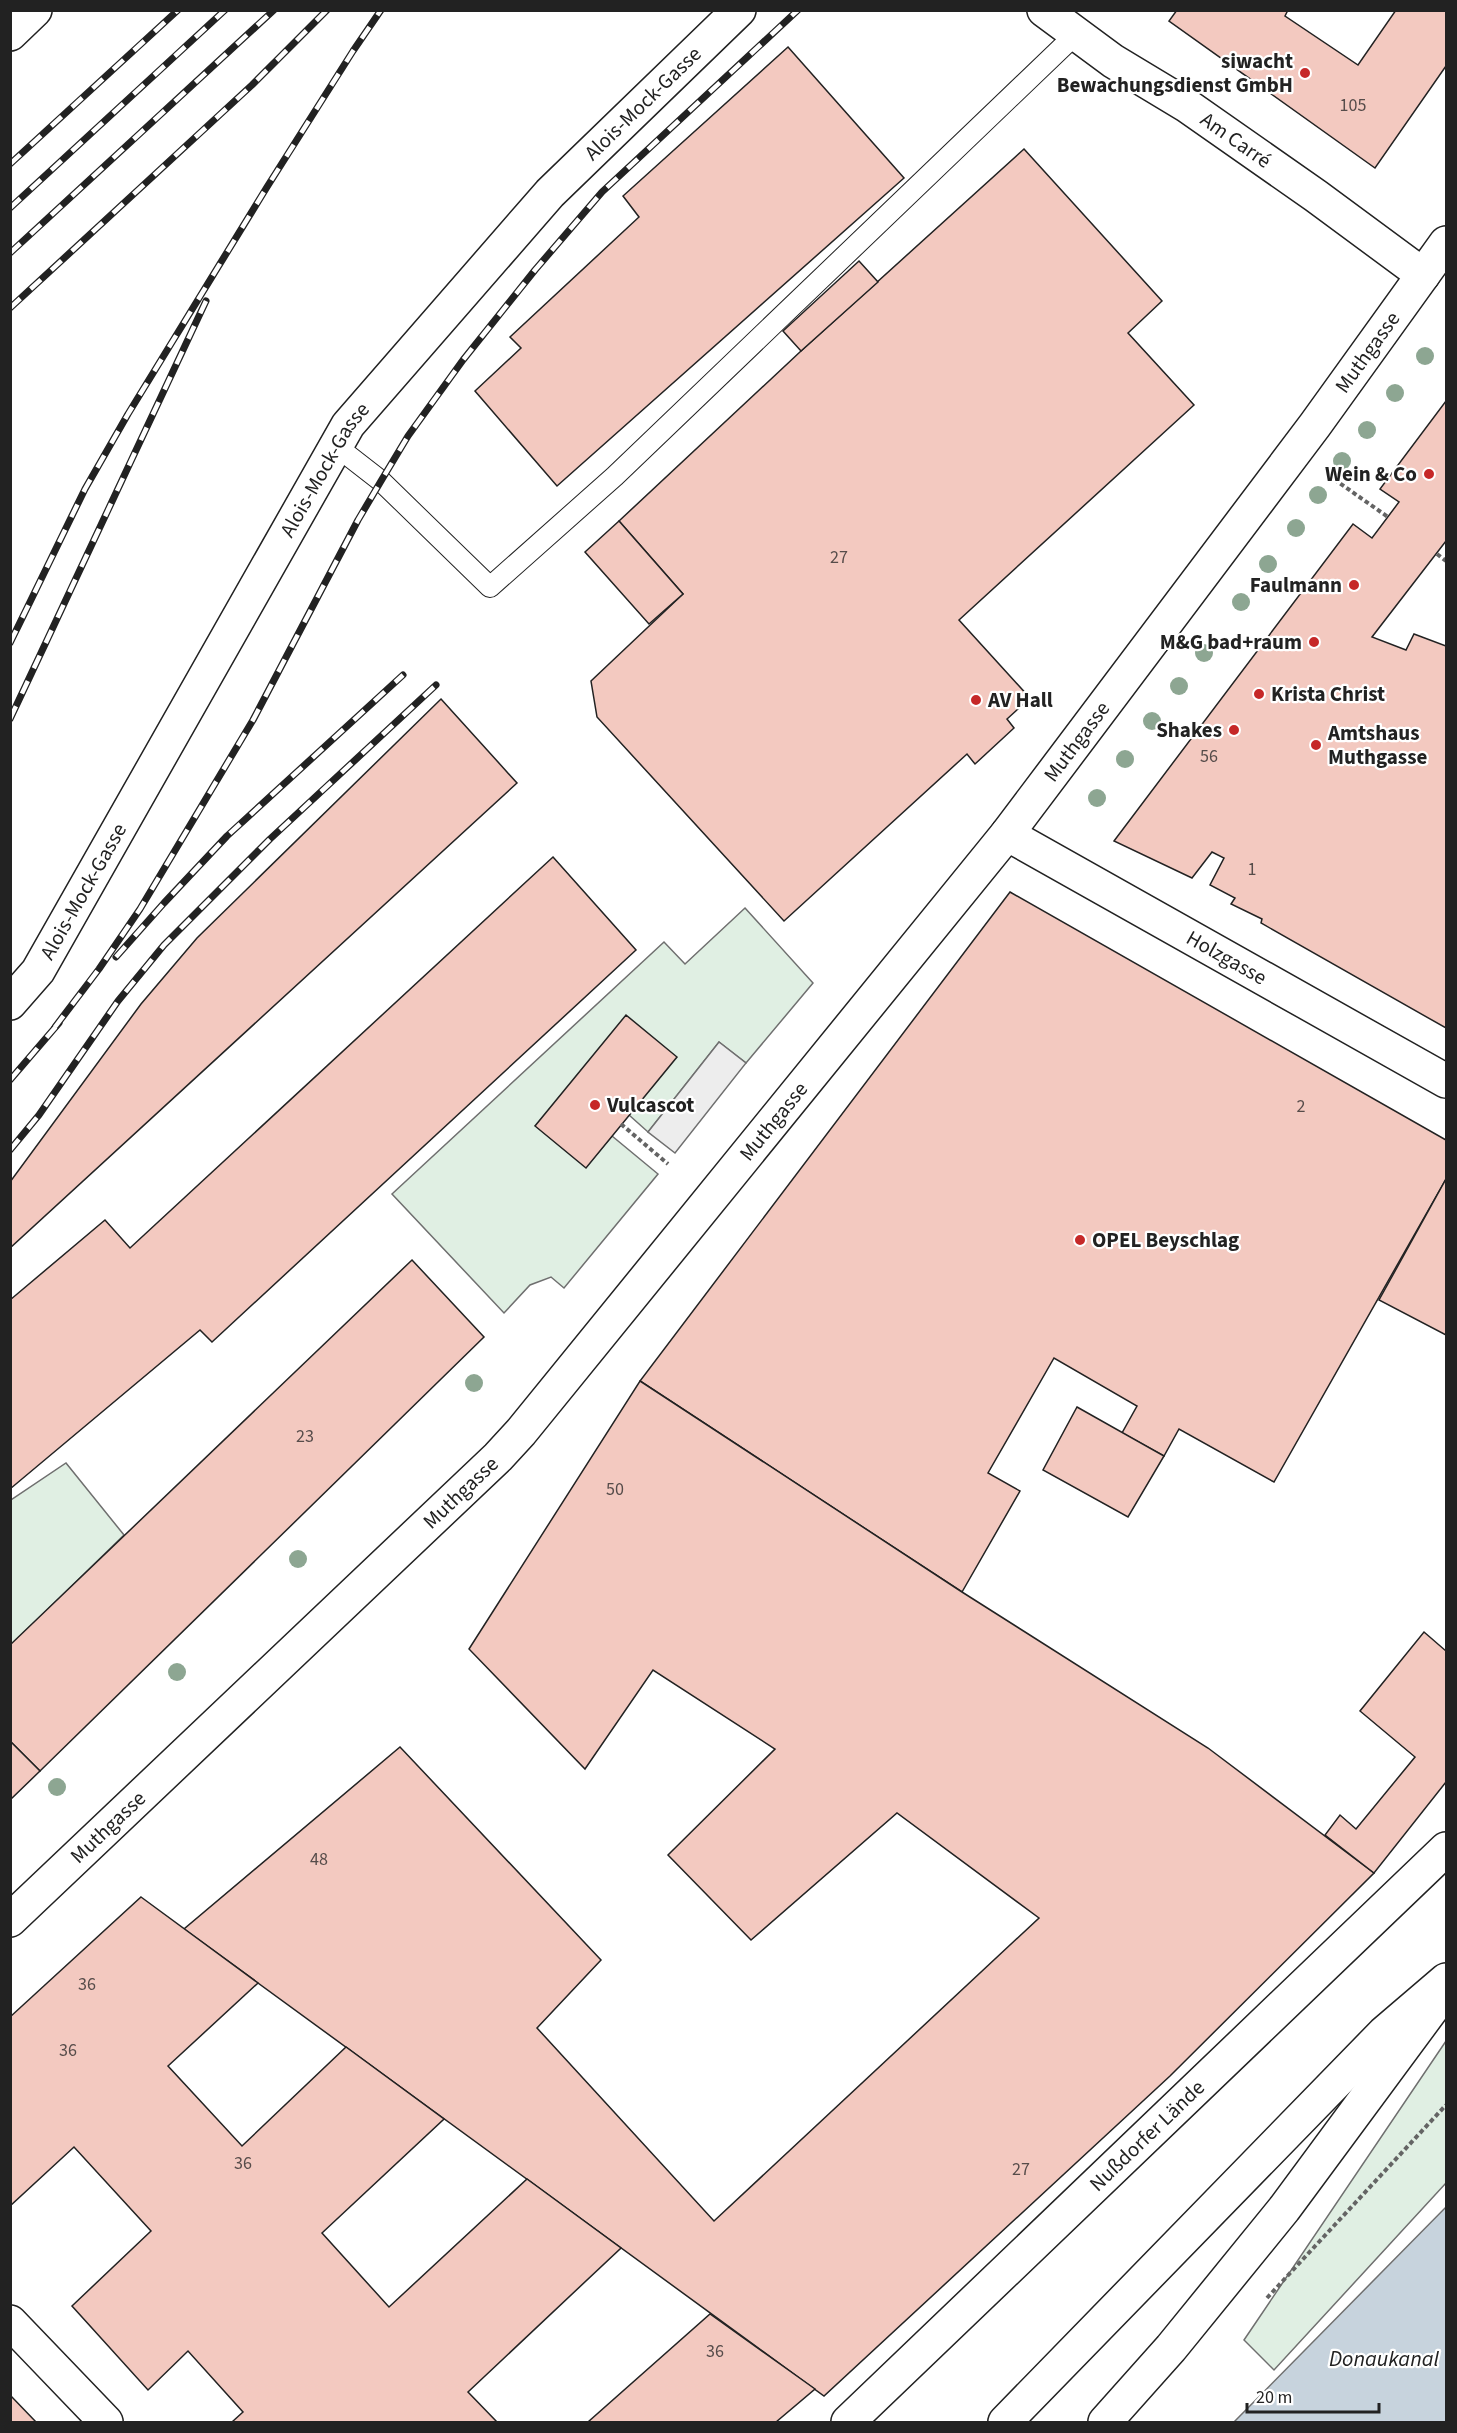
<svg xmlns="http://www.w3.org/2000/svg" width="1457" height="2433" font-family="'Source Sans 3',sans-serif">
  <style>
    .green { fill: #e0efe3; stroke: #6f6f6f; stroke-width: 1.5 }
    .parking { fill: #ededed; stroke: #6f6f6f; stroke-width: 1.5 }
    .water { fill: #c7d3dd; stroke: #6f6f6f; stroke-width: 1.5 }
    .building { fill: #f3c9c0; stroke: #222; stroke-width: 1.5 }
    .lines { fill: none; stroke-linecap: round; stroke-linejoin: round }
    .lane-casing { stroke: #222; stroke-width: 22 }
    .street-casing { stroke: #222; stroke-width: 36 }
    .secondary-casing { stroke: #222; stroke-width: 36 }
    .highway-casing { stroke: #222; stroke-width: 36 }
    .path { stroke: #646464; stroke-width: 4; stroke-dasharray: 4.5 3; stroke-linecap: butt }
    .lane { stroke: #fff; stroke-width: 20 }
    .street { stroke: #fff; stroke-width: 33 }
    .secondary { stroke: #fff; stroke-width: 33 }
    .highway { stroke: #fff; stroke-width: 33 }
    .rail-casing { stroke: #222; stroke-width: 7 }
    .rail { stroke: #fff; stroke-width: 4.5; stroke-dasharray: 14; stroke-linecap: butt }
    .tree { fill: #8da692 }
    .poi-dot { fill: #c62828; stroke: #fff; stroke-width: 2 }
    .labels { text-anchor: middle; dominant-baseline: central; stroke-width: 4.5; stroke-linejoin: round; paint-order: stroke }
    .number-label { font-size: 18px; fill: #564c4a }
    .poi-label { font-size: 21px; font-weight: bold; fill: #222; stroke: #fff; text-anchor: end }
    .street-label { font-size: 21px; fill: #222; stroke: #fff }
    .water-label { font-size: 22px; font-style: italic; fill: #222; stroke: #fff }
  </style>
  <rect width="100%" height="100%" fill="#fff"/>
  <g class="green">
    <polygon points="745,908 813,983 746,1063 719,1042 648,1132 629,1115 536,1126 586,1167 612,1136 658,1174 564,1288 551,1277 530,1285 504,1313 392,1194 664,942 685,964"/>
    <polygon points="66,1463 124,1535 11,1645 11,1500"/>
    <polygon points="1446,2041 1446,2183 1274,2370 1244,2340"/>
  </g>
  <polygon class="parking" points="719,1042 746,1063 675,1153 648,1132"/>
  <polygon class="water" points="1446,2207 1446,2422 1234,2422"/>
  <g class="building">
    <polygon points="1177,10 1288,10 1285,16 1358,65 1396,10 1446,10 1446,66 1375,168 1169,21"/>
    <polygon points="788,47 904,178 557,486 475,391 521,348 510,337 639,217 623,196"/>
    <polygon points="1024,149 1162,301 1128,333 1194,405 959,620 1030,698 1007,719 1014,728 975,764 967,754 784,921 597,717 591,681 683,594 619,521 801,351"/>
    <polygon points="859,261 878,282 801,351 783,331"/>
    <polygon points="1446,401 1446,541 1372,637 1406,650 1414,634 1446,646 1446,1028 1261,923 1262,919 1231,904 1235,898 1210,885 1224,858 1212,852 1192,878 1114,841 1353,524 1372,538 1399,502 1380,489"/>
    <polygon points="619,521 683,594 649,624 585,552"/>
    <polygon points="441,699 517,783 10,1248 10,1182 141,1004 197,938"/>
    <polygon points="553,857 636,950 212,1342 200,1330 10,1489 10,1300 105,1220 130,1248"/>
    <polygon points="1010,892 1446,1140 1446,1179 1274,1482 1179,1429 1164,1456 1122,1433 1137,1406 1054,1358 988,1473 1020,1491 962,1592 640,1381"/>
    <polygon points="626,1015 677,1057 586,1168 535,1126"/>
    <polygon points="1446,1179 1446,1335 1379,1300"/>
    <polygon points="412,1260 484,1337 40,1771 10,1741 10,1645"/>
    <polygon points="640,1381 962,1592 1208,1748 1374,1873 1170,2076 824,2396 184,1929 400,1747 601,1960 537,2028 714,2221 1039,1918 897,1813 751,1940 668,1855 775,1749 653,1670 585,1769 469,1649"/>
    <polygon points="1077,1407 1164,1456 1128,1517 1043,1470"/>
    <polygon points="1424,1632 1446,1651 1446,1782 1374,1873 1325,1835 1340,1815 1356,1829 1415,1757 1360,1711"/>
    <polygon points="10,1741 40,1771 10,1800"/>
    <polygon points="141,1897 258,1983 168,2066 242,2146 346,2047 444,2119 322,2233 389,2307 527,2179 621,2248 468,2392 497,2422 232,2422 243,2412 188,2351 148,2390 72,2306 151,2231 74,2147 10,2206 10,2017"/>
    <polygon points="710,2314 815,2389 776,2422 588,2422"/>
    <polygon points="10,2395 36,2422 10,2422"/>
  </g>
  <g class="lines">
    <defs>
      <polyline id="lane" points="336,446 381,481 490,587 615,476 1076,34"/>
      <g id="street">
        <path id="s1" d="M1044,10L1113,61L1186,105L1316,196L1423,275"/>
        <polyline points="10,34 35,10"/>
        <path id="s2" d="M1007,834L1446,1081"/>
        <path id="s3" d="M10,1003L38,971L348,425L550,193L739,10"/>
        <polyline points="10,2322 106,2422"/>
      </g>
      <g id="secondary">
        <path id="s4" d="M10,1920L498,1457L521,1432L1007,834L1315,425L1446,243"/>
        <path id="s5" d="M848,2422L1446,1849"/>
      </g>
      <g id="highway">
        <polyline points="1005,2422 1384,2033 1446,1980"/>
        <polyline points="1105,2422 1171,2348 1284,2209 1434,2006"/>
      </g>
    </defs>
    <use href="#lane" class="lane-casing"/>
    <use href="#street" class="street-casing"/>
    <use href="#secondary" class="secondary-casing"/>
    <use href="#highway" class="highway-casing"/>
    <g class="path">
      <polyline points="1328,475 1388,517"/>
      <polyline points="1437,554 1446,561"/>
      <polyline points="621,1124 668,1164"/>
      <polyline points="1267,2298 1446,2105"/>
    </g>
    <use href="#lane" class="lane"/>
    <use href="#street" class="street"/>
    <use href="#secondary" class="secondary"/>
    <use href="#highway" class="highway"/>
    <defs>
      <g id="rail">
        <polyline points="10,164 178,10"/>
        <polyline points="10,208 225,10"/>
        <polyline points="10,253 274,10"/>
        <polyline points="10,308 252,85 327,10"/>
        <polyline points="10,643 85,489 128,414 267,187 353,51 381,10"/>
        <polyline points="10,719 206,301"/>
        <polyline points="116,957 164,903 227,836 403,675"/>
        <polyline points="55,1027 99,969 140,909 253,720 358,520 381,481 408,436 463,360 535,270 602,192 798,10"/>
        <polyline points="10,1080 59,1023"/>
        <polyline points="10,1150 39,1115 118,1001 164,945 270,839 436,685"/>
      </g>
    </defs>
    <use href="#rail" class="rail-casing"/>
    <use href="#rail" class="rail"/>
  </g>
  <g class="tree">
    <circle cx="1425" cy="356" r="9"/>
    <circle cx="1395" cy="393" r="9"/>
    <circle cx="1367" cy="430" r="9"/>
    <circle cx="1342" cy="461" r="9"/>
    <circle cx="1318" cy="495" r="9"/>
    <circle cx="1296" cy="528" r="9"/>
    <circle cx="1268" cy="564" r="9"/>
    <circle cx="1241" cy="602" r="9"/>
    <circle cx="1204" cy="653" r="9"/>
    <circle cx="1179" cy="686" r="9"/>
    <circle cx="1152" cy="721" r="9"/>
    <circle cx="1125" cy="759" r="9"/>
    <circle cx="1097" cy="798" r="9"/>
    <circle cx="474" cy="1383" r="9"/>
    <circle cx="298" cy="1559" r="9"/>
    <circle cx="177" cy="1672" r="9"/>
    <circle cx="57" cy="1787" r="9"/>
  </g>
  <g class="poi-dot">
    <circle cx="1305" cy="73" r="6"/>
    <circle cx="1429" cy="474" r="6"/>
    <circle cx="1354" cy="585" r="6"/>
    <circle cx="1314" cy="642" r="6"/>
    <circle cx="1259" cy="694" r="6"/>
    <circle cx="976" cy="700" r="6"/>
    <circle cx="1234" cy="730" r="6"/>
    <circle cx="1316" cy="745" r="6"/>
    <circle cx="595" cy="1105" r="6"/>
    <circle cx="1080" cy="1240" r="6"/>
  </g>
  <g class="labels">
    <g class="number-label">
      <text x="1353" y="105">105</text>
      <text x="839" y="557">27</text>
      <text x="1209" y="756">56</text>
      <text x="1252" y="869">1</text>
      <text x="1301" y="1106">2</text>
      <text x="305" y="1436">23</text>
      <text x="615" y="1489">50</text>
      <text x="319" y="1859">48</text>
      <text x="87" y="1984">36</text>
      <text x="68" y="2050">36</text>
      <text x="243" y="2163">36</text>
      <text x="1021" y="2169">27</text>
      <text x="715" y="2351">36</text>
    </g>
    <g class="poi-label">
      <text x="1293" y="61">siwacht<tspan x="1293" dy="24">Bewachungsdienst GmbH</tspan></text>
      <text x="1417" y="474">Wein &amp; Co</text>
      <text x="1342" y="585">Faulmann</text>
      <text x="1302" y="642">M&amp;G bad+raum</text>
      <text x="1271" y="694" text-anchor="start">Krista Christ</text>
      <text x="988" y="700" text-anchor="start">AV Hall</text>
      <text x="1222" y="730">Shakes</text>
      <text x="1328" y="733" text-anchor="start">Amtshaus<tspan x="1328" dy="24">Muthgasse</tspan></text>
      <text x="607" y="1105" text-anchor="start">Vulcascot</text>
      <text x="1092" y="1240" text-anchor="start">OPEL Beyschlag</text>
    </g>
    <g class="street-label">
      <text stroke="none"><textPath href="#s3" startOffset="1107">Alois-Mock-Gasse</textPath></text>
      <text stroke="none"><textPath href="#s1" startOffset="232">Am Carré</textPath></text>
      <text stroke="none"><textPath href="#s4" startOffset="2079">Muthgasse</textPath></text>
      <text stroke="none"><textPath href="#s3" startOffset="620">Alois-Mock-Gasse</textPath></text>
      <text stroke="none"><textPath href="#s4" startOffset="1593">Muthgasse</textPath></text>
      <text stroke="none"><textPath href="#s3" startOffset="134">Alois-Mock-Gasse</textPath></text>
      <text stroke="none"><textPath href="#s2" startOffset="252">Holzgasse</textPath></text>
      <text stroke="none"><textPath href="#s4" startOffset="1107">Muthgasse</textPath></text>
      <text stroke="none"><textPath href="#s4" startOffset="621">Muthgasse</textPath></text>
      <text stroke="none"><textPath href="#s4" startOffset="135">Muthgasse</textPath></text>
      <text stroke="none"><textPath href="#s5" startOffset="414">Nußdorfer Lände</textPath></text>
    </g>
    <g class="water-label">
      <text x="1384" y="2359">Donaukanal</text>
    </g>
  </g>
  <rect width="1457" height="2433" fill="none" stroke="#222222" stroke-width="24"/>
  <path d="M1247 2403v9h132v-9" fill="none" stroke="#222222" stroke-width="3"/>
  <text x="1256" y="2403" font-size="18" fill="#222222" stroke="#ffffff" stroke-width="4.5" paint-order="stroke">20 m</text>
</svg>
